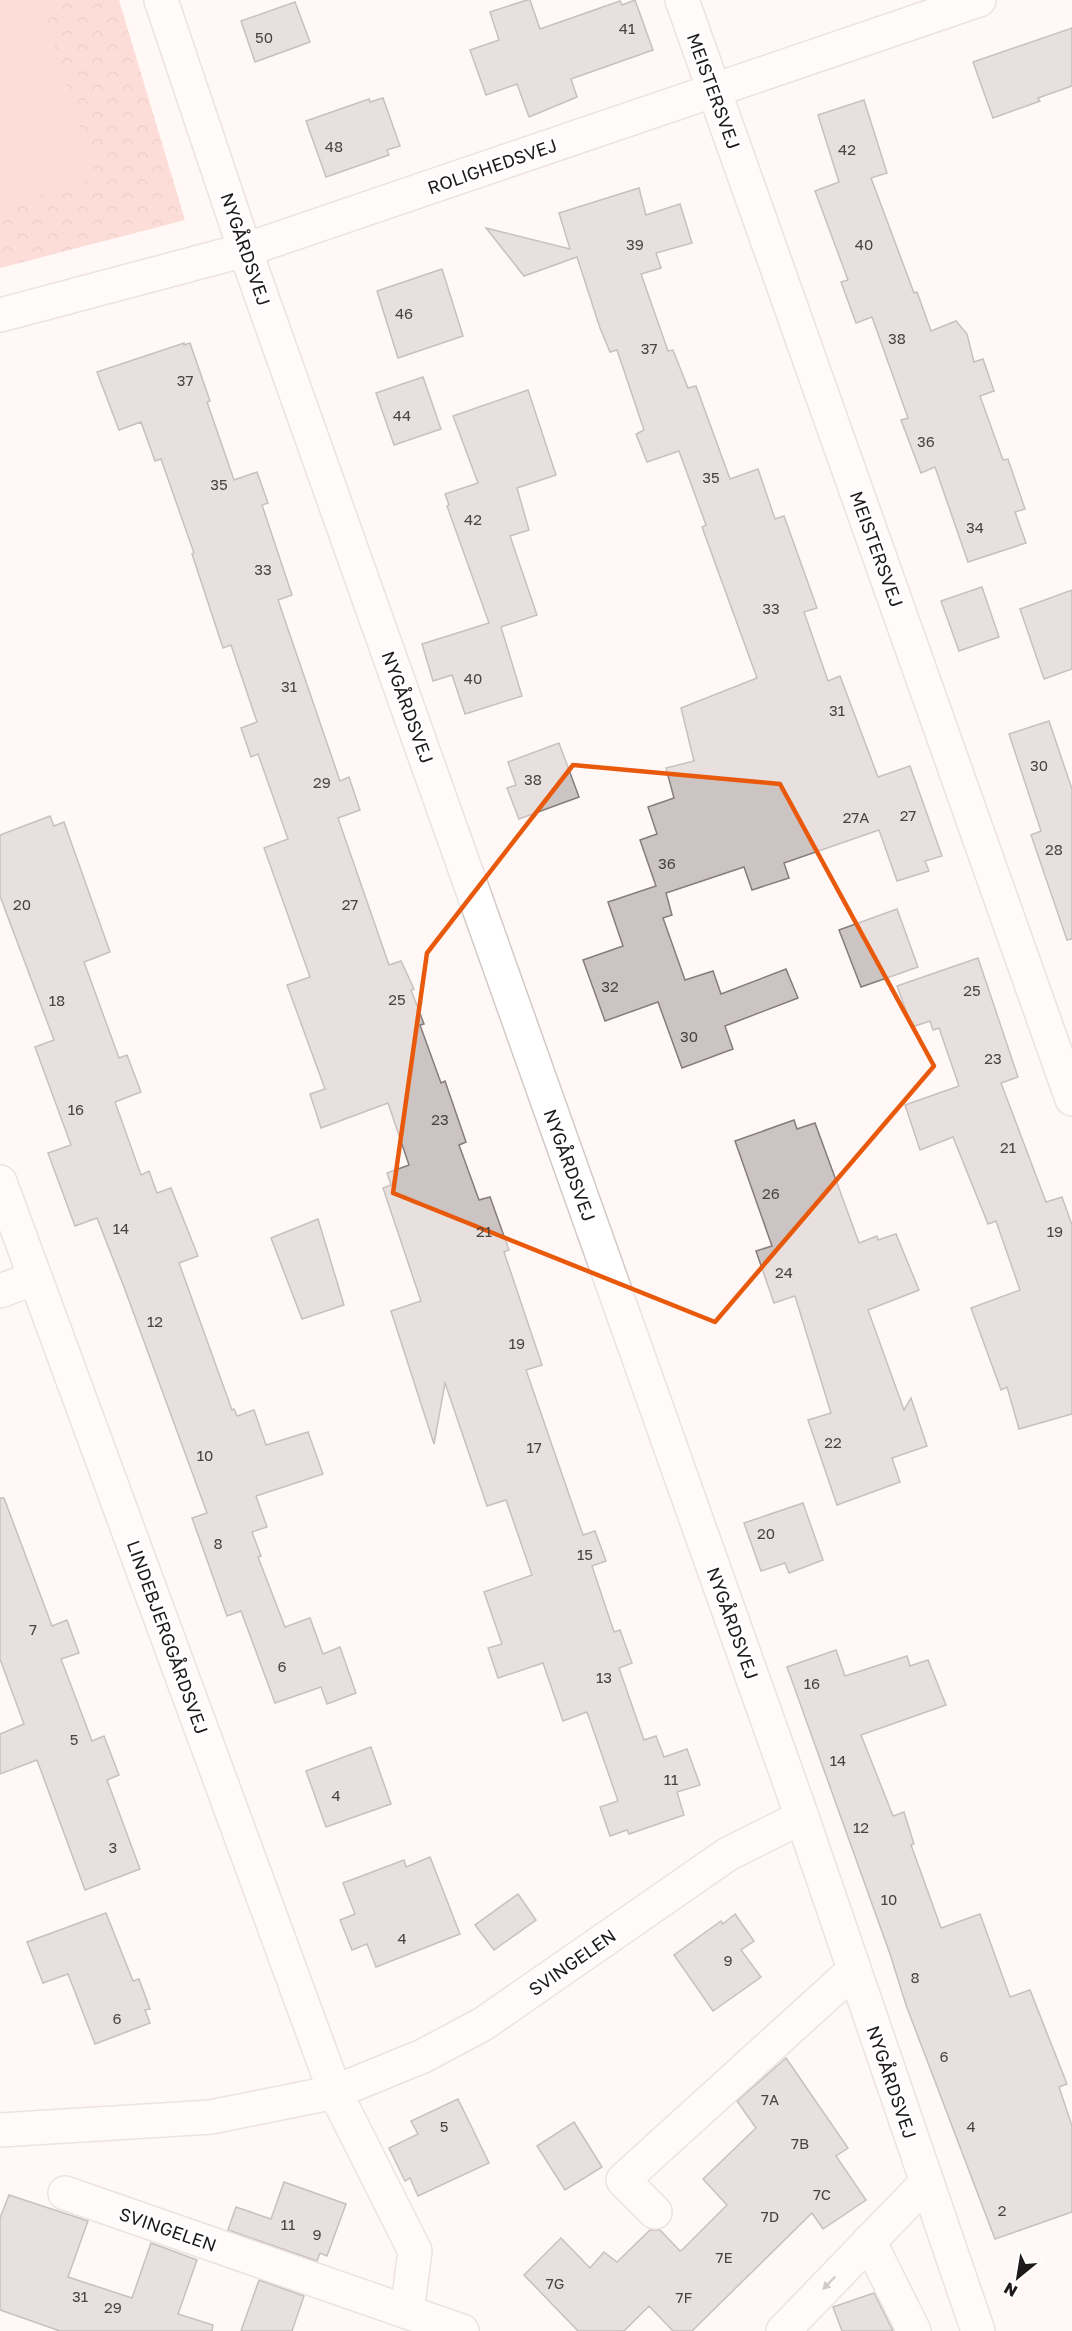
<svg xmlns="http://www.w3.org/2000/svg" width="1072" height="2331" font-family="'Golos Text',sans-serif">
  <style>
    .park { fill: url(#park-crowns) }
    .garden { fill: #fbbdb1 }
    .building { fill: #ccc4c2; stroke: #857d7b; stroke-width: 1.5 }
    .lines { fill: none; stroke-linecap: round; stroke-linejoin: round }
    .minor-casing { stroke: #d3cac8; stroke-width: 36 }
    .minor { stroke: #fff; stroke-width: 33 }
    .oneway { fill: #999898 }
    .marked { fill: none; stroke: #e8590c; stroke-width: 4.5; stroke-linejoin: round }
    .labels { text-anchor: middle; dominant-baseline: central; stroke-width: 4.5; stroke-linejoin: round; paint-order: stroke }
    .number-label { font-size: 15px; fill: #494443 }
    .street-label { font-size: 18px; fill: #1d1a19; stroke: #fff }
  </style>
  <defs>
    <pattern id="park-crowns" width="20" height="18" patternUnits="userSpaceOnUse" patternTransform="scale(1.5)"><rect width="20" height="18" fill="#fbbdb1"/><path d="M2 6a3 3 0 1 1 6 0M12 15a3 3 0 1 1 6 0" fill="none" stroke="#d7a298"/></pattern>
  </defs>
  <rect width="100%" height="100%" fill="#fff8f6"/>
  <polygon class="park" points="0,0 119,0 185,220 0,268"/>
  <polygon class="garden" points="0,0 40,0 96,178 0,208"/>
  <g class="building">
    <polygon points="527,0 530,0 540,29 620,1 622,5 635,0 653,50 571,79 577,97 529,117 517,84 486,95 470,50 499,40 490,12"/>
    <polygon points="295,2 310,42 255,62 241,21"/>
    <polygon points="1072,28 1072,86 1038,98 1040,101 993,118 973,62"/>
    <polygon points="383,98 400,146 387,150 389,155 326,177 306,121 369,99 370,102"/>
    <polygon points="864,100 887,173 871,178 914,293 917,292 931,331 956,321 967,334 974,362 983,359 994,391 980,396 1003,460 1008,459 1025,509 1015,512 1026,543 968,562 935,467 921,473 901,420 908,418 872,317 856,323 841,282 848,280 815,191 839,182 818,115"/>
    <polygon points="639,188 646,215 680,204 692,243 656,253 661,268 641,274 668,351 673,350 688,388 696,386 730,479 758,469 775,519 784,516 817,608 804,612 828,681 840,676 878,777 910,766 942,856 925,861 929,871 897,881 879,830 784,863 789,878 752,890 744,867 666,893 672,915 663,918 685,980 713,971 721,994 786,969 798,998 725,1026 733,1049 682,1068 658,1002 605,1021 583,960 623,946 608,902 656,886 640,840 657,834 648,807 674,798 666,768 694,761 681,708 757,678 702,527 706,525 679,451 647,462 636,434 644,430 617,350 610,352 600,328 577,257 524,276 486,228 570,249 559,213"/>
    <polygon points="442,269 463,336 398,358 377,291"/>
    <polygon points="184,343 184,345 190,343 210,401 207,402 234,480 257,472 268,503 262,505 292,595 278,600 340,781 349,777 360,810 338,818 389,965 401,961 414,989 411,990 424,1024 420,1025 441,1083 445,1081 466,1142 459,1145 479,1200 490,1197 509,1250 504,1252 542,1365 526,1370 583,1535 595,1531 606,1561 592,1566 614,1632 620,1630 632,1663 619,1668 644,1740 656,1736 664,1757 687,1749 700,1785 677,1792 684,1815 629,1834 627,1830 610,1836 600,1807 618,1801 587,1712 563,1721 543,1663 498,1678 488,1648 502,1644 484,1592 532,1575 506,1500 487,1506 445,1383 434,1444 391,1311 421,1301 383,1188 391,1185 387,1173 409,1165 388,1103 321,1128 310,1094 325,1089 287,985 310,977 264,848 288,839 258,754 251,757 241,728 257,722 231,645 223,648 192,554 194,553 161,459 155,461 141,422 119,430 97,372"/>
    <polygon points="423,377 441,429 394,445 376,393"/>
    <polygon points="528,390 556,475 517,488 529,530 510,536 537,615 501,627 522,696 465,714 452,675 433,681 422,644 489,623 447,506 449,505 445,494 478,483 453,416"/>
    <polygon points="982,587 999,637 959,651 941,601"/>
    <polygon points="1072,590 1072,669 1044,679 1020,609"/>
    <polygon points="1049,721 1072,789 1072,939 1067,940 1031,835 1041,831 1009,734"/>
    <polygon points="559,743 579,797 519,819 507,788 516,785 508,762"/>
    <polygon points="50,816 54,826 64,822 110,952 84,962 119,1058 127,1055 141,1092 115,1102 141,1175 149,1171 157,1193 171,1188 198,1256 179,1263 232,1410 234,1409 237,1416 254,1410 266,1445 308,1432 323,1474 256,1496 267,1527 252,1532 261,1556 258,1557 285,1627 310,1618 323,1654 340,1647 356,1693 327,1704 321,1687 275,1703 241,1611 227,1616 192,1518 207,1513 124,1287 97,1218 75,1226 48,1153 71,1145 35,1047 54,1040 0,896 0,835"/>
    <polygon points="897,909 918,967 861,987 839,930"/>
    <polygon points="978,958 1018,1077 1001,1083 1046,1202 1062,1197 1072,1225 1072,1414 1019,1429 1007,1387 1001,1390 971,1308 1020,1290 996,1221 988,1224 953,1137 920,1150 905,1105 959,1086 939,1028 933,1030 930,1021 912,1027 897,986"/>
    <polygon points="794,1120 797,1129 815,1123 859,1243 877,1236 878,1240 896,1234 919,1290 868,1310 904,1410 911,1398 927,1446 892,1458 900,1482 837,1505 808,1420 831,1413 795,1296 774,1303 756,1251 772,1246 735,1141"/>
    <polygon points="318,1219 344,1305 302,1319 271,1238"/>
    <polygon points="0,1498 4,1498 52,1626 67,1620 79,1653 61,1659 92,1741 104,1736 119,1775 107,1780 140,1869 85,1890 37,1760 0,1774 0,1734 24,1724 0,1659"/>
    <polygon points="803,1503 823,1560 789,1573 785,1563 761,1571 744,1523"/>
    <polygon points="836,1650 845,1676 907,1656 910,1666 928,1660 946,1705 861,1735 893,1816 904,1812 914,1844 911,1845 941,1928 980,1914 1010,1997 1030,1990 1067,2084 1059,2087 1072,2126 1072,2212 995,2239 906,2005 890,1954 787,1667"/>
    <polygon points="371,1747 391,1804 326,1827 306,1771"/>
    <polygon points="430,1857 460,1934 376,1967 367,1944 352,1950 340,1920 355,1914 343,1883 404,1860 406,1867"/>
    <polygon points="518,1894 536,1920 494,1950 475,1925"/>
    <polygon points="106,1913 133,1981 139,1979 150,2009 145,2010 150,2023 95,2044 68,1974 43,1983 27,1942"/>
    <polygon points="735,1914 754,1941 741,1950 761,1977 713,2011 674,1955 721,1921 723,1924"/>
    <polygon points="786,2058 848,2148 836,2156 866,2200 823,2229 812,2213 692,2331 673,2331 649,2306 624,2331 578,2331 524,2275 561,2238 590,2268 604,2252 617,2262 650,2230 660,2230 680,2251 683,2249 727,2205 703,2179 756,2128 737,2101"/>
    <polygon points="458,2099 489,2163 418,2196 410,2178 405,2181 389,2148 418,2134 411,2121"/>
    <polygon points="574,2122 602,2167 565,2190 537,2146"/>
    <polygon points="284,2182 346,2204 327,2256 320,2253 317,2261 228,2230 236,2207 271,2219"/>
    <polygon points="9,2195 88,2221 68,2277 132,2298 151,2243 197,2260 178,2314 213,2325 212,2331 60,2331 0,2310 0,2218"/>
    <polygon points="259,2280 304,2296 292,2331 241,2331"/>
    <polygon points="874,2293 893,2331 842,2331 833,2307"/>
  </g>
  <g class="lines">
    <defs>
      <g id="minor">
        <polyline points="161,0 245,250 802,1817 978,2331"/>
        <polyline points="682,0 1072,1099"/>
        <polyline points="0,315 245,250 979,0"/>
        <polyline points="0,1182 335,2092 415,2251 407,2312"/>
        <polyline points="0,1291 35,1278"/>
        <polyline points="0,2130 211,2117 335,2092 423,2056 483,2024 728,1854 802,1817"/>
        <polyline points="65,2193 462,2331"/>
        <polyline points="655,2212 623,2180 853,1971"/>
        <polyline points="869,2241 914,2331"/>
        <polyline points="783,2331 927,2182"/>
      </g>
    </defs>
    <use href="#minor" class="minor-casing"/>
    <use href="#minor" class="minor"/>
  </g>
  <defs><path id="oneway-solid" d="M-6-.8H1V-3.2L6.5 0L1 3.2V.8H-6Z" transform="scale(1.5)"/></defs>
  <use class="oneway" href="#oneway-solid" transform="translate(829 2283) rotate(134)"/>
  <path d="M0 0H1072V2331H0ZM573,765L780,784L934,1066L715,1322L393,1193L427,953Z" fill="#fff8f6" fill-opacity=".55" fill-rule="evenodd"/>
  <path class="marked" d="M573,765L780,784L934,1066L715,1322L393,1193L427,953Z"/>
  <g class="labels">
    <g class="number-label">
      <text x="627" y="28">41</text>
      <text x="264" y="37">50</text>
      <text x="334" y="146">48</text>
      <text x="847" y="149">42</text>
      <text x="635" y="244">39</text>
      <text x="864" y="244">40</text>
      <text x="404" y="313">46</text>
      <text x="897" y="338">38</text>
      <text x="649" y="348">37</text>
      <text x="185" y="380">37</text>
      <text x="402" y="415">44</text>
      <text x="926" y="441">36</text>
      <text x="711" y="477">35</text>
      <text x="219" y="484">35</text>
      <text x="473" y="519">42</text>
      <text x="975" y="527">34</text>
      <text x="263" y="569">33</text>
      <text x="771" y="608">33</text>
      <text x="473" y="678">40</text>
      <text x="289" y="686">31</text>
      <text x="837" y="710">31</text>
      <text x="1039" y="765">30</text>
      <text x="533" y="779">38</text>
      <text x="322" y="782">29</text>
      <text x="908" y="815">27</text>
      <text x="856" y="817">27A</text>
      <text x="1054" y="849">28</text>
      <text x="667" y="863">36</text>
      <text x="22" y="904">20</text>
      <text x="350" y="904">27</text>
      <text x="610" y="986">32</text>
      <text x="972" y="990">25</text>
      <text x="397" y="999">25</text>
      <text x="57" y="1000">18</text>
      <text x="689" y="1036">30</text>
      <text x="993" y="1058">23</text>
      <text x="76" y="1109">16</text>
      <text x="440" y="1119">23</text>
      <text x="1008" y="1147">21</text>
      <text x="771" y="1193">26</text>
      <text x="121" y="1228">14</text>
      <text x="484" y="1231">21</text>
      <text x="1055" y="1231">19</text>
      <text x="784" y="1272">24</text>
      <text x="155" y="1321">12</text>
      <text x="517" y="1343">19</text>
      <text x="833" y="1442">22</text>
      <text x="534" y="1447">17</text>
      <text x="205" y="1455">10</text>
      <text x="766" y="1533">20</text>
      <text x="218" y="1543">8</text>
      <text x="585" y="1554">15</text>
      <text x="33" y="1629">7</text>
      <text x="282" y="1666">6</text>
      <text x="604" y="1677">13</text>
      <text x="812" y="1683">16</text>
      <text x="74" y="1739">5</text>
      <text x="838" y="1760">14</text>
      <text x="671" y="1779">11</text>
      <text x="336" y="1795">4</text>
      <text x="861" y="1827">12</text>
      <text x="113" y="1847">3</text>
      <text x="889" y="1899">10</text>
      <text x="402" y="1938">4</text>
      <text x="728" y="1960">9</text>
      <text x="915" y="1977">8</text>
      <text x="117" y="2018">6</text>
      <text x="944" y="2056">6</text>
      <text x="770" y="2099">7A</text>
      <text x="444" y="2126">5</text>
      <text x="971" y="2126">4</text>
      <text x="800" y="2143">7B</text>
      <text x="822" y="2194">7C</text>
      <text x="1002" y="2210">2</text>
      <text x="770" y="2216">7D</text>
      <text x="288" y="2224">11</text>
      <text x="317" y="2234">9</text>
      <text x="724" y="2257">7E</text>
      <text x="555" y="2283">7G</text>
      <text x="80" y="2296">31</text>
      <text x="684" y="2297">7F</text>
      <text x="113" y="2307">29</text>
    </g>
    <g class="street-label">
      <text transform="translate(714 91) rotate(70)">MEISTERSVEJ</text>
      <text transform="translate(492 166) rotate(-19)">ROLIGHEDSVEJ</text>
      <text transform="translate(246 249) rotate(71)">NYGÅRDSVEJ</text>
      <text transform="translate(877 549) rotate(70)">MEISTERSVEJ</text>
      <text transform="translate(408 707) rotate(70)">NYGÅRDSVEJ</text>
      <text transform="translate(570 1165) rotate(70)">NYGÅRDSVEJ</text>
      <text transform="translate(733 1623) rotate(70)">NYGÅRDSVEJ</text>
      <text transform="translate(168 1637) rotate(70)">LINDEBJERGGÅRDSVEJ</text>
      <text transform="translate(572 1962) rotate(-35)">SVINGELEN</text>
      <text transform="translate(892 2082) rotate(71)">NYGÅRDSVEJ</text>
      <text transform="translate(168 2229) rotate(19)">SVINGELEN</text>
    </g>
  </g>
  <g transform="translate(1018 2277) rotate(210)" stroke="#ffffff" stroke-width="4.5" paint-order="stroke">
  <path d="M0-4.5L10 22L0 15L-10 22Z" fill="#1d1a19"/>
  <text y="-9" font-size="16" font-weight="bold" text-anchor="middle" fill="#1d1a19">N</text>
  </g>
</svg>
